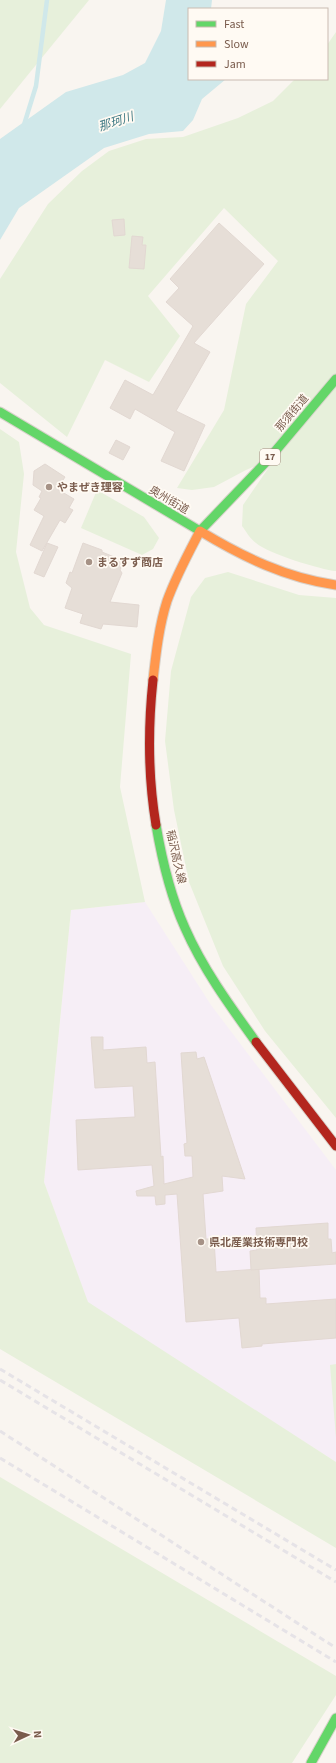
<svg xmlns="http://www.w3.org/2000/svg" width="336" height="1763" font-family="'Source Sans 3','Noto Sans JP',sans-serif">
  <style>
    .education { fill: #f6eef6 }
    .green { fill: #e7f0db }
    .water { fill: #d0e8ea }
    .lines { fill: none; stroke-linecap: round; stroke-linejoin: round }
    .stream { stroke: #d0e8ea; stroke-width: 4.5 }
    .building { fill: #e6ded7; stroke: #e2d8d2 }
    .fast-casing { stroke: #d9d2cb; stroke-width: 11 }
    .slow-casing { stroke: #d9d2cb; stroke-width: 11 }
    .jam-casing { stroke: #d9d2cb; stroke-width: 11 }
    .fast { stroke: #63d668; stroke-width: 9 }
    .slow { stroke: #ff974d; stroke-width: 9 }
    .jam { stroke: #b3261e; stroke-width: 9 }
    .rail { stroke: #e6e3e7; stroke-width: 3; stroke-dasharray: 6 4; stroke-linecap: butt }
    .poi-dot { fill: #a69286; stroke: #fffaf3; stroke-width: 1.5 }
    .labels { text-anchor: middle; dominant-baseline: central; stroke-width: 3.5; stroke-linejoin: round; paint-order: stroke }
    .shield { fill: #fffaf3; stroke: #a28b7f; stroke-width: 1 }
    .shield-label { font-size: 10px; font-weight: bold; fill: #7a5c4d }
    .street-label { font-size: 11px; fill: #7a5c4d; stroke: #fffaf3 }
    .poi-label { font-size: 11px; font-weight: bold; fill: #7a5c4d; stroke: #fffaf3; text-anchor: start }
    .water-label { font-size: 12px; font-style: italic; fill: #437c86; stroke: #fffaf3 }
  </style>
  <rect width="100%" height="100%" fill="#f9f5f0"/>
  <polygon class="education" points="145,902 211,1005 336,1170 336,1462 88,1303 44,1182 71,910"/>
  <g class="green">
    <polygon points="0,0 89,0 0,109"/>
    <path d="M336,32V571C321,570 267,553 256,543C250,539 246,531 242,526L243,505L276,457L246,470L214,487L192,490L177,488L224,410L246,304L278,261L224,208L148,296L180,336L149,382L105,360L67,437L0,383V279L48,204L82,171L109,151L146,139L183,137L238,118L273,101L295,79H327V45Z"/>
    <polygon points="0,429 19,442 24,474 16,552 30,608 44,625 131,654 120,787 145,902 71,910 44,1182 88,1302 336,1462 336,1548 0,1349"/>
    <polygon points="97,490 144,517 159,538 153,549 142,555 81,528"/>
    <polygon points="228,572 299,595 336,598 336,1118 265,1031 223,966 189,882 174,810 165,741 171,671 191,597 205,578"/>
    <polygon points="336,1364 336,1438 330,1365"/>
    <polygon points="0,1477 336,1676 336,1695 292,1763 0,1763"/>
  </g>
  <polygon class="water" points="166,0 212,0 211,9 189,9 189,79 226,79 202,99 193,120 183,131 149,134 104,148 19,208 0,240 0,139 66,92 123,75 145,63 161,31"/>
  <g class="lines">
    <polyline class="stream" points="23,128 36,86 47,0"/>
  </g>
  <g class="building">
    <polygon points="124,219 125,235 114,236 112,220"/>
    <polygon points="219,223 264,264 194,343 210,352 176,411 205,425 184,471 161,461 175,432 135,409 130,419 110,408 125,380 153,395 193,326 166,302 179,288 170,279"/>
    <polygon points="132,236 143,237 142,245 146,245 144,269 129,268"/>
    <polygon points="116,440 130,447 123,460 109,453"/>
    <polygon points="45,464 65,477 57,489 74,499 69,508 73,510 65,523 60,520 42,551 30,545 44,516 34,510 41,498 39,497 42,491 33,485 34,471"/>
    <polygon points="47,543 58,547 44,577 34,573"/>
    <polygon points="83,543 102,550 102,552 124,561 120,570 122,573 110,602 139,605 137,627 103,624 101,629 80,623 83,614 65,608 72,588 66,583 70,572 72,573"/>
    <polygon points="91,1037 103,1037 103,1050 146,1047 147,1063 155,1062 161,1157 163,1156 164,1184 193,1177 192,1156 185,1156 184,1144 187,1143 181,1053 196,1052 197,1059 204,1057 245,1179 222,1176 223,1191 203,1194 206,1239 214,1239 216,1272 259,1269 260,1298 266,1298 266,1304 336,1299 336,1338 262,1344 262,1346 242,1348 239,1318 186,1322 177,1194 165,1195 165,1204 156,1205 155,1196 137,1196 136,1191 154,1186 152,1165 78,1170 76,1120 135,1117 133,1086 95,1088"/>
    <polygon points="328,1223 328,1239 331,1239 332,1253 336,1252 336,1264 251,1270 250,1251 257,1250 256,1228"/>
  </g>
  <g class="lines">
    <defs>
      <g id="fast">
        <polyline points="0,412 200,531 267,461 336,379"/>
        <path d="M156,825C162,860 170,895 185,928C203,969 230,1006 256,1042"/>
        <polyline points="311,1763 336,1718"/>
      </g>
      <path id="slow" d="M153,680C156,653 159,626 167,601C176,576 188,554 200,531C243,557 286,578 336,585"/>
      <g id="jam">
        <path d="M153,680C148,727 148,777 156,825"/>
        <polyline points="256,1042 336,1146"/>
      </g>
    </defs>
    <use href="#fast" class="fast-casing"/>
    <use href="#slow" class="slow-casing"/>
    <use href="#jam" class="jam-casing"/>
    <use href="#fast" class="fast"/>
    <use href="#slow" class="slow"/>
    <use href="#jam" class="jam"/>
    <g class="rail">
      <polyline points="0,1369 336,1570"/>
      <polyline points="0,1380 336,1582"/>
      <polyline points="0,1431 336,1648"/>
      <polyline points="0,1458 336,1662"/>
    </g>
  </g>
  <g class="poi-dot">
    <circle cx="49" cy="487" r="4"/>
    <circle cx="89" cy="562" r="4"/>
    <circle cx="201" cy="1242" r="4"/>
  </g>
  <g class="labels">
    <rect class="shield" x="260" y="449" width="20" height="16" rx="3"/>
    <g class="shield-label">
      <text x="270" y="457">17</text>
    </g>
    <g class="street-label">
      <text transform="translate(292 413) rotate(-50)">那須街道</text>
      <text transform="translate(169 500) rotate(30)">奥州街道</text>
      <text transform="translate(176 857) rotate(77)">稲沢高久線</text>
    </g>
    <g class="poi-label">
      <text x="57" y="487">やまぜき理容</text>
      <text x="97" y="562">まるすず商店</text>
      <text x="209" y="1242">県北産業技術専門校</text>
    </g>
    <g class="water-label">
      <text transform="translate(116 122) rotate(-18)">那珂川</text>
    </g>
  </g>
  <rect x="188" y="8" width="140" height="72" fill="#fffaf3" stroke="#cabbb1"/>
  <rect x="196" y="21" width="20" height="6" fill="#63d668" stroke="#cabbb1"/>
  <text x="224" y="28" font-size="12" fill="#7a5c4d">Fast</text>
  <rect x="196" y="41" width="20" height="6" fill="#ff974d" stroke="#cabbb1"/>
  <text x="224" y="48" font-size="12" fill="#7a5c4d">Slow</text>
  <rect x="196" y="61" width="20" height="6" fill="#b3261e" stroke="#cabbb1"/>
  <text x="224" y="68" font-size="12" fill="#7a5c4d">Jam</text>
  <g transform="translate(28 1735) rotate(86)" stroke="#fffaf3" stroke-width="3" paint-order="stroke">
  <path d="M0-3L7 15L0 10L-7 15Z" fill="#7a5c4d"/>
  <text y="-6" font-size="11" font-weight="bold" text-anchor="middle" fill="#7a5c4d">N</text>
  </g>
</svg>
